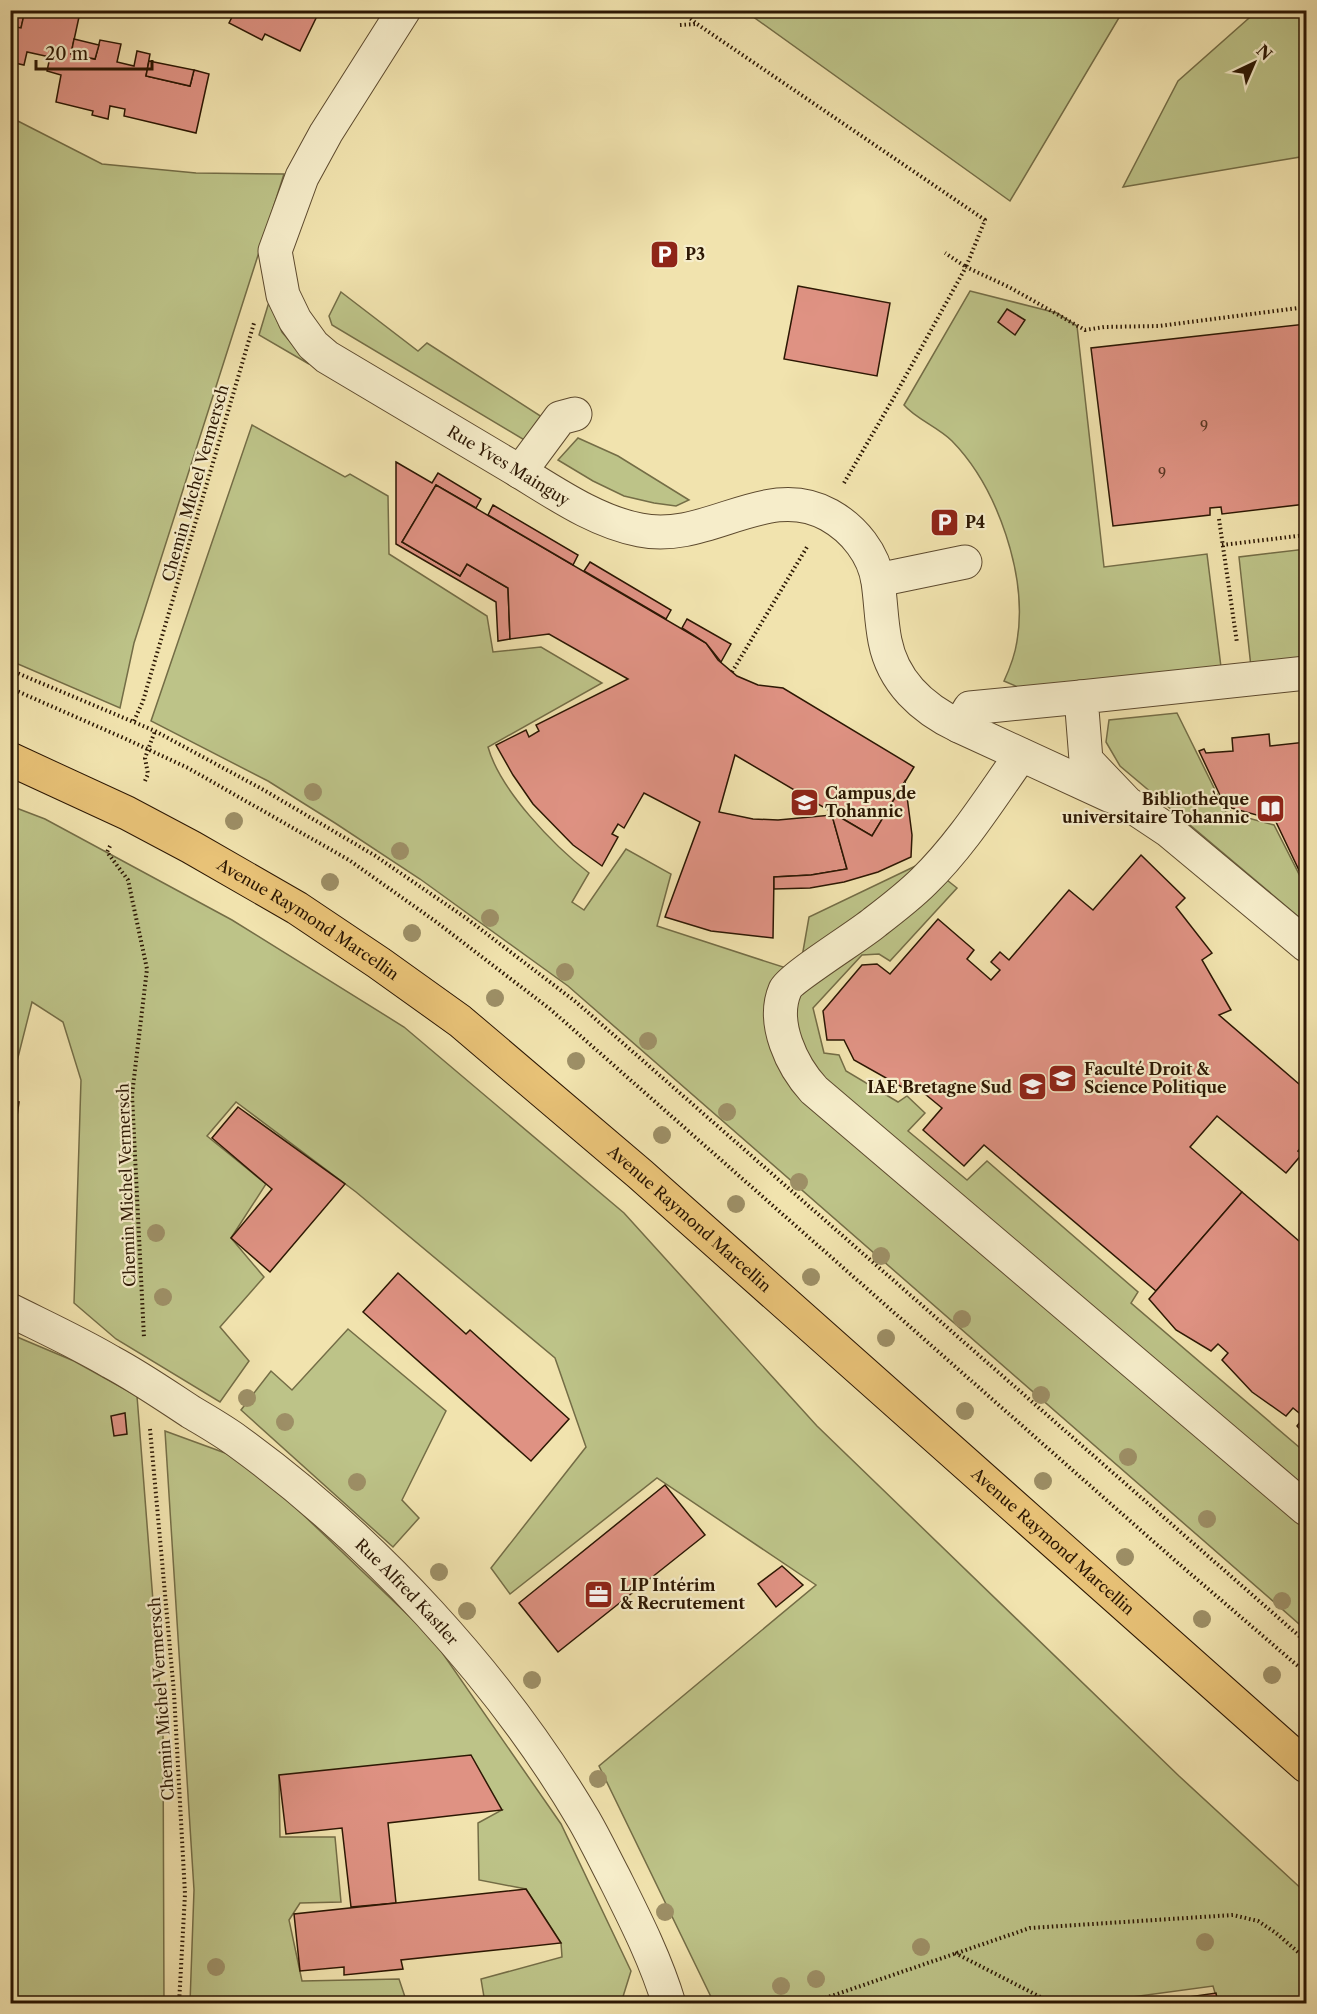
<svg xmlns="http://www.w3.org/2000/svg" width="1317" height="2014" font-family="'Libre Caslon Text',serif">
  <style>
    .green { fill: #bdc388; stroke: #746d46; stroke-width: 1.5 }
    .building { fill: #df9283; stroke: #2c1703; stroke-width: 1.5 }
    .lines { fill: none; stroke-linecap: round; stroke-linejoin: round }
    .minor-casing { stroke: #5d4a2e; stroke-width: 35 }
    .major-casing { stroke: #2c1703; stroke-width: 35 }
    .path { stroke: #2c1703; stroke-width: 4; stroke-dasharray: 1.5 3; stroke-linecap: butt }
    .minor { stroke: #f6edca; stroke-width: 33 }
    .major { stroke: #e8c277; stroke-width: 33 }
    .tree { fill: #9d8f66 }
    .labels { text-anchor: middle; dominant-baseline: central; stroke-width: 4.5; stroke-linejoin: round; paint-order: stroke }
    .number-label { font-size: 14px; fill: #593623 }
    .poi-label { font-size: 16px; font-weight: bold; fill: #2c1703; stroke: #f6edca; text-anchor: start }
    .street-label { font-size: 16px; fill: #2c1703; stroke: #f6edca }
  </style>
  <rect width="100%" height="100%" fill="#f1e3ae"/>
  <filter id="stains"><feTurbulence type="fractalNoise" baseFrequency=".00333" numOctaves="4"/><feColorMatrix values="0 0 0 0 .2 0 0 0 0 .09 0 0 0 0 .02 0 0 0 .5 -.17"/></filter>
  <radialGradient id="worn" r=".72"><stop offset=".6" stop-color="#630" stop-opacity="0"/><stop offset="1" stop-color="#630" stop-opacity=".3"/></radialGradient>
  <g class="green">
    <polygon points="745,11 1123,11 1010,201"/>
    <polygon points="1257,11 1306,11 1306,156 1123,187 1178,81"/>
    <polygon points="10,117 102,164 196,173 284,174 134,643 120,708 11,661"/>
    <path d="M970,291L1057,313L1077,326L1104,567L1207,554L1221,667L1025,690L1004,681C1010,668 1015,655 1017,641C1028,577 998,488 952,441C938,427 916,419 904,405Z"/>
    <polygon points="341,292 418,351 427,343 542,417 526,441 332,325 329,316"/>
    <polygon points="269,302 282,332 309,364 259,335"/>
    <path d="M252,425L345,477L350,474L388,496L389,554L487,616L493,652L541,647L602,683L488,747C500,790 553,845 589,873L572,902L584,910L626,849L671,874L657,926L786,968L802,957L809,917L924,862L957,888L890,961L879,954L862,955L813,1008L824,1053L839,1055L846,1071L898,1102L907,1096L925,1113L908,1131L967,1180L987,1161L1138,1292L1131,1303L1306,1453V1630L568,986L420,879L335,823L268,781L151,721Z"/>
    <polygon points="578,438 618,456 689,500 676,506 654,503 624,496 593,481 558,460"/>
    <polygon points="1306,549 1306,662 1251,667 1239,557"/>
    <polygon points="1177,713 1226,812 1274,825 1306,888 1306,923 1120,766 1106,742 1109,720"/>
    <polygon points="11,806 45,819 232,920 404,1027 624,1213 817,1426 1179,1776 1306,1893 1306,2003 1218,2003 1213,1986 1080,2004 714,2003 599,1766 816,1585 657,1478 510,1594 491,1568 586,1447 555,1358 356,1192 236,1102 207,1136 266,1184 231,1238 264,1277 220,1327 249,1361 220,1402 116,1339 74,1303 81,1080 63,1022 32,1002 11,1085"/>
    <polygon points="348,1329 446,1411 402,1500 419,1518 393,1547 241,1410 271,1371 292,1390"/>
    <polygon points="10,1334 74,1361 137,1396 163,1729 164,2003 11,2003"/>
    <polygon points="165,1431 247,1461 432,1638 561,1824 631,1971 621,2003 485,2003 481,1979 562,1957 561,1943 526,1889 479,1880 478,1823 502,1810 279,1776 280,1837 335,1837 341,1902 300,1903 289,1920 302,1981 399,1979 407,2003 190,2003 194,1890"/>
  </g>
  <g class="building">
    <polygon points="10,10 25,12 21,28 10,26"/>
    <polygon points="25,10 49,10 79,17 71,54 95,59 100,40 121,44 117,62 134,66 137,51 150,54 146,76 190,86 194,70 209,74 196,133 124,116 125,109 110,106 108,119 92,115 93,111 56,102 61,75 47,71 50,57 27,52 24,65 10,62 10,26 21,28"/>
    <polygon points="219,10 320,10 300,51 265,34 262,40 229,23 232,17"/>
    <polygon points="74,39 99,45 95,59 71,54"/>
    <polygon points="149,61 194,70 190,86 146,76"/>
    <polygon points="798,286 890,303 877,376 784,359"/>
    <polygon points="1007,309 1025,320 1015,335 998,322"/>
    <polygon points="1306,324 1306,504 1222,514 1221,507 1210,508 1210,515 1113,526 1091,348"/>
    <polygon points="396,462 432,483 438,473 481,499 476,508 436,485 402,542 460,576 467,564 508,588 510,639 498,641 496,602 396,544"/>
    <polygon points="436,485 706,643 718,660 737,676 758,685 783,688 914,767 872,836 735,755 719,812 753,819 778,820 832,815 847,869 811,875 774,877 773,938 711,931 665,917 700,822 644,793 624,828 618,824 612,834 618,837 602,866 573,845 533,804 513,775 496,745 526,730 529,737 539,731 536,725 628,679 549,634 510,639 508,588 467,564 460,576 402,542"/>
    <polygon points="493,505 578,555 573,565 488,515"/>
    <polygon points="590,562 671,610 666,619 584,571"/>
    <polygon points="687,619 731,644 721,662 706,643 682,628"/>
    <polygon points="1269,734 1270,746 1306,742 1306,885 1275,820 1228,807 1230,810 1227,810 1199,751 1204,749 1206,753 1233,751 1232,738"/>
    <polygon points="905,781 912,835 911,857 878,872 844,882 810,888 774,889 774,877 811,875 847,869 831,812 872,836"/>
    <polygon points="1141,855 1185,898 1176,907 1212,953 1202,960 1231,1010 1219,1015 1306,1090 1306,1144 1305,1142 1298,1151 1302,1154 1286,1173 1217,1116 1190,1147 1242,1192 1156,1291 984,1145 964,1166 923,1130 942,1108 908,1080 902,1087 854,1060 844,1040 827,1040 823,1011 862,965 877,964 890,974 938,919 974,950 967,959 991,980 1000,970 991,962 1000,952 1009,960 1069,890 1093,910"/>
    <polygon points="10,1101 19,1102 11,1160 10,1160"/>
    <polygon points="238,1107 345,1184 270,1272 231,1238 272,1189 212,1138"/>
    <polygon points="1242,1192 1306,1247 1306,1436 1297,1426 1304,1417 1293,1408 1286,1416 1252,1392 1222,1360 1228,1353 1218,1344 1211,1351 1176,1330 1149,1299"/>
    <polygon points="398,1273 466,1334 470,1330 569,1419 531,1461 363,1312"/>
    <polygon points="125,1413 127,1434 114,1436 111,1416"/>
    <polygon points="665,1485 705,1535 558,1652 519,1603"/>
    <polygon points="782,1566 803,1585 776,1607 758,1584"/>
    <polygon points="471,1755 502,1810 388,1823 396,1903 351,1907 342,1828 286,1834 279,1775"/>
    <polygon points="526,1889 561,1943 401,1960 403,1969 344,1975 344,1967 300,1971 294,1914"/>
    <polygon points="1216,1993 1218,2004 1140,2004"/>
  </g>
  <g class="lines">
    <defs>
      <g id="minor">
        <path id="s1" d="M404,10L326,133L302,177L275,251L283,295L295,320L313,345L327,357C387,393 447,428 507,464C548,488 592,521 640,530C708,544 767,480 829,515C854,529 874,554 878,582C881,602 881,621 885,641C893,682 923,709 959,726"/>
        <polyline points="520,472 560,418 575,414"/>
        <polyline points="878,580 965,562"/>
        <polyline points="1306,673 1081,697 1086,760 1127,803 1169,831 1306,945"/>
        <polyline points="1081,697 970,708 959,726 1111,796"/>
        <path d="M1021,755C991,797 962,844 924,881C909,896 892,909 875,922C860,935 790,978 785,990C771,1023 792,1066 814,1090L1306,1509"/>
        <path id="s2" d="M10,1310C44,1327 79,1343 111,1362C139,1377 165,1395 191,1412C206,1421 222,1430 237,1441C372,1539 499,1676 584,1820C595,1839 604,1858 614,1877C634,1917 656,1960 669,2004"/>
      </g>
      <g id="major">
        <path id="s3" d="M10,759L127,813L191,847L297,908L379,963L460,1021L640,1174L1306,1766"/>
      </g>
    </defs>
    <use href="#minor" class="minor-casing"/>
    <use href="#major" class="major-casing"/>
    <g class="path">
      <polyline points="680,10 697,24 985,220 966,267 945,253"/>
      <polyline points="680,25 696,24"/>
      <polyline points="844,483 893,399 966,267 1009,287 1085,330 1104,327 1159,326 1306,307"/>
      <polyline points="1219,519 1237,643"/>
      <polyline points="1222,545 1306,535"/>
      <polyline points="10,670 155,731 262,789 374,855 466,918 576,1002 1306,1642"/>
      <polyline points="732,672 807,547"/>
      <polyline points="10,688 126,739 188,768 349,860 435,921 550,1009 1171,1557 1306,1673"/>
      <polyline points="134,721 143,701 254,323"/>
      <polyline points="145,781 148,774 145,758 155,731"/>
      <polyline points="110,846 107,852 128,880 147,969 132,1095 144,1338"/>
      <polyline points="1302,980 1306,993"/>
      <polyline points="1302,1146 1306,1149"/>
      <polyline points="150,1429 174,1693 185,1894 179,2004"/>
      <polyline points="955,1953 1054,2004"/>
      <polyline points="808,2004 1030,1928 1233,1915 1258,1921 1276,1933 1306,1959"/>
    </g>
    <use href="#minor" class="minor"/>
    <use href="#major" class="major"/>
  </g>
  <g class="tree">
    <circle cx="313" cy="792" r="9"/>
    <circle cx="234" cy="821" r="9"/>
    <circle cx="400" cy="851" r="9"/>
    <circle cx="330" cy="882" r="9"/>
    <circle cx="490" cy="918" r="9"/>
    <circle cx="412" cy="933" r="9"/>
    <circle cx="565" cy="972" r="9"/>
    <circle cx="495" cy="998" r="9"/>
    <circle cx="648" cy="1041" r="9"/>
    <circle cx="576" cy="1061" r="9"/>
    <circle cx="727" cy="1112" r="9"/>
    <circle cx="662" cy="1135" r="9"/>
    <circle cx="799" cy="1182" r="9"/>
    <circle cx="736" cy="1204" r="9"/>
    <circle cx="156" cy="1233" r="9"/>
    <circle cx="881" cy="1256" r="9"/>
    <circle cx="811" cy="1277" r="9"/>
    <circle cx="163" cy="1297" r="9"/>
    <circle cx="962" cy="1319" r="9"/>
    <circle cx="886" cy="1338" r="9"/>
    <circle cx="1041" cy="1395" r="9"/>
    <circle cx="247" cy="1398" r="9"/>
    <circle cx="965" cy="1411" r="9"/>
    <circle cx="285" cy="1422" r="9"/>
    <circle cx="1128" cy="1457" r="9"/>
    <circle cx="1043" cy="1481" r="9"/>
    <circle cx="357" cy="1482" r="9"/>
    <circle cx="1207" cy="1519" r="9"/>
    <circle cx="1125" cy="1557" r="9"/>
    <circle cx="439" cy="1572" r="9"/>
    <circle cx="1282" cy="1601" r="9"/>
    <circle cx="467" cy="1611" r="9"/>
    <circle cx="1202" cy="1619" r="9"/>
    <circle cx="1272" cy="1675" r="9"/>
    <circle cx="532" cy="1680" r="9"/>
    <circle cx="598" cy="1779" r="9"/>
    <circle cx="665" cy="1912" r="9"/>
    <circle cx="1205" cy="1942" r="9"/>
    <circle cx="921" cy="1947" r="9"/>
    <circle cx="216" cy="1967" r="9"/>
    <circle cx="816" cy="1979" r="9"/>
    <circle cx="781" cy="1986" r="9"/>
  </g>
  <defs>
    <symbol id="parking-square" viewBox="-11 -11 22 22"><rect x="-9" y="-9" width="18" height="18" rx="4" fill="#8f2418" stroke="#f6edca"/><path d="M-3.5-5.5H1a3.5 3.5 0 0 1 0 7H-1V5.5H-3.5ZM-1-3.4V-.6H.8a1.4 1.4 0 0 0 0-2.8Z" fill="#fff"/></symbol>
    <symbol id="university-square" viewBox="-11 -11 22 22"><rect x="-9" y="-9" width="18" height="18" rx="4" fill="#8f2418" stroke="#f6edca"/><path d="M0-5L7-2L0 1L-7-2ZM-4 1L0 2.5L4 1V4Q0 6-4 4Z" fill="#fff"/></symbol>
    <symbol id="library-square" viewBox="-11 -11 22 22"><rect x="-9" y="-9" width="18" height="18" rx="4" fill="#8f2418" stroke="#f6edca"/><path d="M-6-4Q-3-5.5-.7-3.5V5Q-3 3-6 4ZM6-4Q3-5.5 .7-3.5V5Q3 3 6 4Z" fill="#fff"/></symbol>
    <symbol id="office-square" viewBox="-11 -11 22 22"><rect x="-9" y="-9" width="18" height="18" rx="4" fill="#8f2418" stroke="#f6edca"/><path d="M-6-3h4V-5.5h4V-3h4V5H-6ZM-1-4.5V-3h2v-1.5ZM-6 0V1H6V0Z" fill="#fff"/></symbol>
  </defs>
  <g fill-rule="evenodd">
    <use href="#parking-square" x="648" y="238" width="33" height="33"/>
    <use href="#parking-square" x="928" y="506" width="33" height="33"/>
    <use href="#university-square" x="788" y="786" width="33" height="33"/>
    <use href="#library-square" x="1254" y="792" width="33" height="33"/>
    <use href="#university-square" x="1046" y="1062" width="33" height="33"/>
    <use href="#university-square" x="1016" y="1070" width="33" height="33"/>
    <use href="#office-square" x="582" y="1578" width="33" height="33"/>
  </g>
  <g class="labels">
    <g class="number-label">
      <text x="1204" y="426">9</text>
      <text x="1162" y="473">9</text>
    </g>
    <g class="poi-label">
      <text x="685" y="254">P3</text>
      <text x="965" y="522">P4</text>
      <text x="825" y="793">Campus de<tspan x="825" dy="18">Tohannic</tspan></text>
      <text x="1249" y="799" text-anchor="end">Bibliothèque<tspan x="1249" dy="18">universitaire Tohannic</tspan></text>
      <text x="1084" y="1069">Faculté Droit &amp;<tspan x="1084" dy="18">Science Politique</tspan></text>
      <text x="1012" y="1087" text-anchor="end">IAE Bretagne Sud</text>
      <text x="620" y="1585">LIP Intérim<tspan x="620" dy="18">&amp; Recrutement</tspan></text>
    </g>
    <g class="street-label">
      <text stroke="none"><textPath href="#s1" startOffset="608">Rue Yves Mainguy</textPath></text>
      <text transform="translate(195 483) rotate(-74)">Chemin Michel Vermersch</text>
      <text stroke="none"><textPath href="#s3" startOffset="339">Avenue Raymond Marcellin</textPath></text>
      <text transform="translate(126 1185) rotate(-92)">Chemin Michel Vermersch</text>
      <text stroke="none"><textPath href="#s3" startOffset="825">Avenue Raymond Marcellin</textPath></text>
      <text stroke="none"><textPath href="#s3" startOffset="1311">Avenue Raymond Marcellin</textPath></text>
      <text stroke="none"><textPath href="#s2" startOffset="490">Rue Alfred Kastler</textPath></text>
      <text transform="translate(161 1699) rotate(-94)">Chemin Michel Vermersch</text>
    </g>
  </g>
  <rect width="1317" height="2014" fill="none" stroke="#f1e3ae" stroke-width="36"/>
  <rect x="12" y="12" width="1293" height="1990" fill="none" stroke="#2c1703" stroke-width="3"/>
  <rect x="18" y="18" width="1281" height="1978" fill="none" stroke="#2c1703" stroke-width="1.5"/>
  <g transform="translate(1254 63) rotate(44)" stroke="#f6edca" stroke-width="4.5" paint-order="stroke">
  <path d="M0-4.5L10 22L0 15L-10 22Z" fill="#2c1703"/>
  <text y="-9" font-size="16" font-weight="bold" text-anchor="middle" fill="#2c1703">N</text>
  </g>
  <path d="M36 60v9h116v-9" fill="none" stroke="#2c1703" stroke-width="3"/>
  <text x="45" y="60" font-size="18" fill="#2c1703" stroke="#f6edca" stroke-width="4.5" paint-order="stroke">20 m</text>
  <rect width="100%" height="100%" filter="url(#stains)"/>
  <rect width="100%" height="100%" fill="url(#worn)"/>
</svg>
